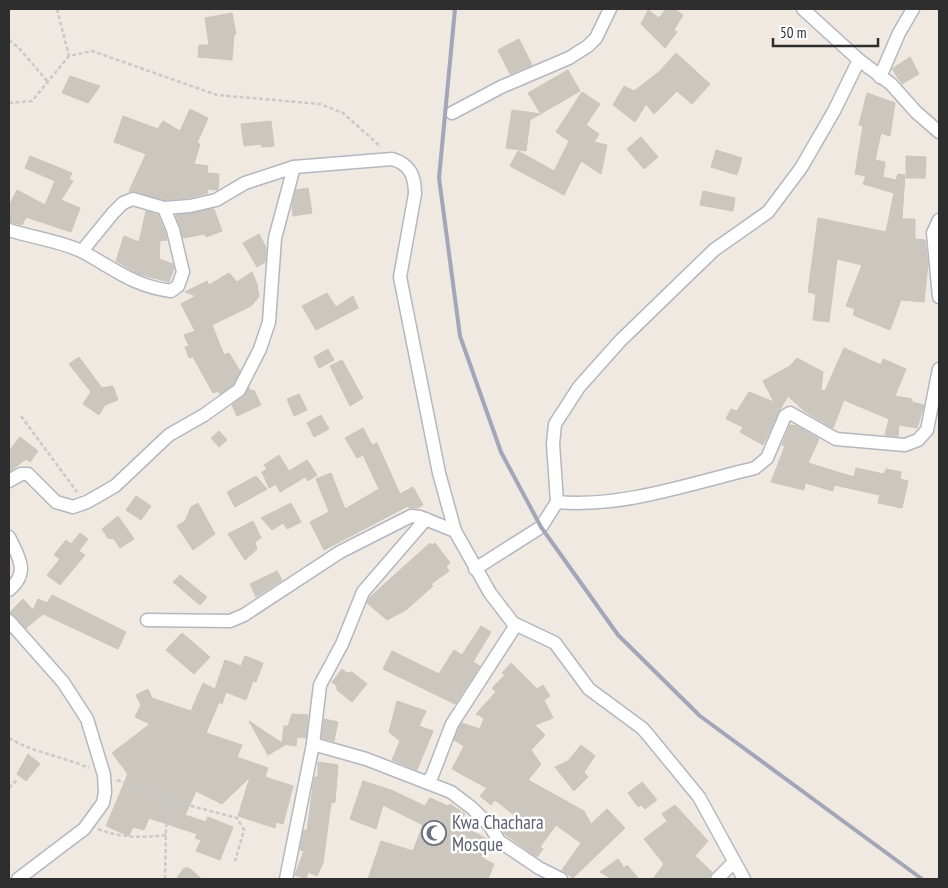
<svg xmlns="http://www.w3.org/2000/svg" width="948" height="888" font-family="'PT Sans Narrow',sans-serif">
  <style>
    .building { fill: #cbc7bf; stroke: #cbc5ba }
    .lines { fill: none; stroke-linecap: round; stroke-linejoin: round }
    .minor-casing { stroke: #b4b7c1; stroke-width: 15 }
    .path { stroke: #c9c9c9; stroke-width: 2.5; stroke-dasharray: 4 2.5; stroke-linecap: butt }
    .minor { stroke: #fff; stroke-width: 12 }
    .rail { stroke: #a3a6b8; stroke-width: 4 }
    .labels { text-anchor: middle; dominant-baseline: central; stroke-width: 5; stroke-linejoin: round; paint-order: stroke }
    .worship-label { font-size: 19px; fill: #5b616d; stroke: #fff; text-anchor: start }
  </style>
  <rect width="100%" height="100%" fill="#efe9e1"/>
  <g class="building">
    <polygon points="666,9 675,9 683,15 674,30 677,32 665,48 641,24 648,10 659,18"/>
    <polygon points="232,13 236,34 234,35 232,60 198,57 199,45 209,45 205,18"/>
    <polygon points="519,39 532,65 510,74 498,50"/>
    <polygon points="676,53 710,84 692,104 677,91 654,114 646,104 635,122 613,105 624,86 634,91 659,72"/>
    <polygon points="910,57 919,74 902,84 892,69"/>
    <polygon points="568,70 580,91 530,120 526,151 506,148 512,110 541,114 528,93"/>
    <polygon points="70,76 100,86 88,103 62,93"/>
    <polygon points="582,92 600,104 586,125 599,134 594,142 607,145 601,174 581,161 564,195 510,166 518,151 554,171 569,141 556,132"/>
    <polygon points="867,93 895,103 890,136 881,133 875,160 885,162 883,177 896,180 898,174 905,175 902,219 915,219 915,239 925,240 928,264 924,302 901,300 890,330 853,315 855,309 846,306 862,265 837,259 829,322 813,320 816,294 808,292 818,218 886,232 894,193 863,184 866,176 855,174 863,126 859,125"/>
    <polygon points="190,109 208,118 197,143 200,144 194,164 208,166 207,173 219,174 218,190 207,189 208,193 189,198 165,200 129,191 146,154 114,142 123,116 158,129 163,121 180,131"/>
    <polygon points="271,121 274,146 262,147 261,144 244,146 241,124"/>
    <polygon points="641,137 658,157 644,169 627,149"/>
    <polygon points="716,150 742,158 737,175 711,167"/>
    <polygon points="30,156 72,173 69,179 73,181 61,200 80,208 71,232 26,217 22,225 9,222 9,206 17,190 45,205 55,181 25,168"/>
    <polygon points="906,156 926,157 925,178 906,178"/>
    <polygon points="308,188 312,213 293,216 292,207 296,190"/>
    <polygon points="703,191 735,198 733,211 700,205"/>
    <polygon points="214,209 222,231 206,237 205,234 183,238 176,215"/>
    <polygon points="146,211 158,215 165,232 167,240 160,241 159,259 173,264 174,268 169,282 138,274 116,261 124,236 139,242"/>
    <polygon points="259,234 266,247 265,262 257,267 243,243"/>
    <polygon points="252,272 257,284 259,297 251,306 212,325 224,355 229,353 240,371 233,385 220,394 218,391 213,393 193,357 189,358 185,347 189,346 184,335 195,331 181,304 196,296 185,292 207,281 209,285 229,273 237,282"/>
    <polygon points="327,293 336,307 353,296 358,308 316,330 302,306"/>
    <polygon points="844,348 881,365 883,359 906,369 895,396 912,399 912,402 924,405 917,428 899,425 898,436 885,435 889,419 844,400 833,428 804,411 788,396 778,413 763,445 740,432 743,427 726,419 731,409 737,411 749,392 774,402 763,381 790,366 797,358 823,372 821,390 825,391"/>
    <polygon points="328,349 334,360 319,368 314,357"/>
    <polygon points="79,357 102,388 113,386 118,400 105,405 99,415 83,404 91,392 69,364"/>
    <polygon points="342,360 363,398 350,406 330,366"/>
    <polygon points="249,388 251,391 254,390 261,405 237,416 232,405 244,396"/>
    <polygon points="299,394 307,410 294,416 287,399"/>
    <polygon points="321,415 329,429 314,437 307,423"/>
    <polygon points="790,425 797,426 819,439 808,463 854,477 856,468 884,474 886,469 901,472 900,479 908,481 902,508 878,503 880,495 834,485 833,491 805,483 804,490 771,482 785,446 782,445"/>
    <polygon points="363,428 372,445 377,443 400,494 413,487 423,505 417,508 409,508 408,506 324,550 310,522 329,512 316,479 331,473 345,509 379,489 363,455 357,458 345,438"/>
    <polygon points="219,431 227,440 219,447 211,438"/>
    <polygon points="20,437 38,451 30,462 26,459 9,472 9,451"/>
    <polygon points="279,455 289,471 307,460 317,475 308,481 305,477 280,492 276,484 269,488 262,472 267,469 264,465"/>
    <polygon points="256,476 267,489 235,507 227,492"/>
    <polygon points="136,496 151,506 141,520 126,510"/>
    <polygon points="198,503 215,534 193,550 177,526 185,521 191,507"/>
    <polygon points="291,503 301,522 287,529 283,523 272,530 261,518"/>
    <polygon points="118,516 134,539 120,548 114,539 108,538 102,529"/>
    <polygon points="253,521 261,538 255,542 257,549 245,560 228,534"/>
    <polygon points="80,533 88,539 79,551 85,555 60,585 47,575 60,559 54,555 66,540 71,544"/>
    <polygon points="430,543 432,545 435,543 450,563 446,566 449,571 431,584 433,586 406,610 387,620 367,603 370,597"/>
    <polygon points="277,571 282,580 256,597 250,584"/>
    <polygon points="180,575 207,597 200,605 173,582"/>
    <polygon points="52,595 126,632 118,649 43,614 26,628 15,616 9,613 23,599 33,610 38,599 47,603"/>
    <polygon points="481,626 491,632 473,662 480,666 455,704 383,669 392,651 439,674 454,650 462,655"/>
    <polygon points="182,633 210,657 194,674 166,650"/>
    <polygon points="245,656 263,663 256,682 253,681 246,700 226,692 222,704 219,702 206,733 242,745 237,757 268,768 265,777 293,786 283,824 276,822 275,828 238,816 250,777 222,804 196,791 185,815 206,822 208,817 233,827 220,860 196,851 201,840 195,838 197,834 149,818 144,830 133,827 129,836 106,826 128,774 112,753 150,724 135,717 141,705 136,695 148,689 152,698 191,711 203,683 215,689 225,660 241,666"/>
    <polygon points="511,663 537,689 543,685 550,696 544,700 553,718 535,725 545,735 531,750 541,764 528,780 584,811 591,824 607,809 625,828 573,878 562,870 581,843 556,825 540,847 543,849 537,857 503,833 514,815 495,800 491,805 480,796 487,788 452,769 464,746 454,740 459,728 462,723 480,729 484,718 476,714 496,692 492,688 505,675 502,673"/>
    <polygon points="342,669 347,673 352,672 367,684 352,702 337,690 337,686 332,682"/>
    <polygon points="397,701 426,711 419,726 433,731 417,770 392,760 400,741 389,732"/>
    <polygon points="292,714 308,715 306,738 297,737 296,746 283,744 285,745 268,755 249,721 282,743 284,726 288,726"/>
    <polygon points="324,719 338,722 334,741 322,738"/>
    <polygon points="581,745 595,756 584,772 588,777 574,791 555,767 568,761"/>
    <polygon points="28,754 40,764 26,781 17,774"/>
    <polygon points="318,762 338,765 335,802 331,803 323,863 317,876 308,872 306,879 295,875 304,851 300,850 304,830 307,831 313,786 315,777 318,777"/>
    <polygon points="363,781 391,790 425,806 430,798 448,806 450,804 465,814 458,824 489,840 491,844 484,859 494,864 488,879 368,879 381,841 413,851 423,825 383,805 376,829 350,819"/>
    <polygon points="642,782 657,800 645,809 641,805 638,807 628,793"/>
    <polygon points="675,805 708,841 695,856 712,872 708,879 653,879 664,864 644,839 667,821 662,814"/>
    <polygon points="618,859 624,868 627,865 639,879 612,879 600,872"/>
    <polygon points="184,868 189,868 202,879 176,879"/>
  </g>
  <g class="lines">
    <defs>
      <g id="minor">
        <polyline points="803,9 859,60 891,84 916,112 939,132"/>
        <polyline points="880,77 899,33 913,9"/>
        <polyline points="452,113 501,87 569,58 588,46 596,38 610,9"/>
        <polyline points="939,220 933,233 939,297"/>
        <path d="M9,230C30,237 65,242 83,252C115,269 133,286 171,291L178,286L183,272L173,230L164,208"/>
        <path d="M82,251L113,213L123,203L133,199L164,208L190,206L216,200L245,183L294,167L392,159C410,164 415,176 415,194L400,277L439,473L455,531L490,593L513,623L555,643L589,689L642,728L649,736L699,797L744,879"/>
        <polyline points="9,481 21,474 28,474 56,502 73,507 87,502 115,486 169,435 204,415 239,390 260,349 269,322 275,238 294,167"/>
        <path d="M557,502C623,508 692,483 755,468L767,458L785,416L790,413L836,439L905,445L918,440L927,430L939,369"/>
        <path d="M9,537C19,558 30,572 9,590"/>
        <polyline points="475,569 541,527 557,502 553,444 555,424 579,387 620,341 714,250 768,212 801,168 834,111 859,60"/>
        <polyline points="147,620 230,621 244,615 340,552 411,516 420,517 455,531"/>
        <polyline points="9,621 63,682 87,719 104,775 105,792 103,803 84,829 18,879"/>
        <polyline points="313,744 366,759 451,792 472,808 490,826 499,841 539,868 561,879"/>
        <polyline points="427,782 432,776 452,724 516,625"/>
        <polyline points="286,879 313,744 320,685 342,644 363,592 426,519"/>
        <polyline points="717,879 733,863"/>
      </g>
    </defs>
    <use href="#minor" class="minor-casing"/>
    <g class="path">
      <polyline points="57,9 69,56"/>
      <polyline points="9,40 18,47 48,82"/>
      <polyline points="9,103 32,101 69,56 92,51 217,95 320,104 343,113 381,147"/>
      <polyline points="21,416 77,492"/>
      <path d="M9,738C34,753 62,756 89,768"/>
      <polyline points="117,780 184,804 237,818 244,830 235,861"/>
      <polyline points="9,788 17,780"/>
      <path d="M98,829C122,838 140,838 166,835"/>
      <polyline points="165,879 166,827 174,799"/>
    </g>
    <use href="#minor" class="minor"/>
    <polyline class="rail" points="455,9 439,178 460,336 501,452 541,527 618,635 700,716 922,879"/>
  </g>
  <defs>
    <symbol id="mosque-ring" viewBox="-11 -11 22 22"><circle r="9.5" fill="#fff" stroke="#6b7280" stroke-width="1.5"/><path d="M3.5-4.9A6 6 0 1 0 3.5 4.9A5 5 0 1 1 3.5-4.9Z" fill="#6b7280"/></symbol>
  </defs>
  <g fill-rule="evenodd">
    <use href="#mosque-ring" x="420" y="819" width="28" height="28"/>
  </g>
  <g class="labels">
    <g class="worship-label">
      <text x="452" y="822">Kwa Chachara<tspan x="452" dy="22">Mosque</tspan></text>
    </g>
  </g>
  <rect width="948" height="888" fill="none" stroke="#2e2e2e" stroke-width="20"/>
  <path d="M773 38v8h105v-8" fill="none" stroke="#2e2e2e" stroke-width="2.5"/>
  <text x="780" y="38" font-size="15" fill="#2e2e2e" stroke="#ffffff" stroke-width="4" paint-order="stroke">50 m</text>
</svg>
